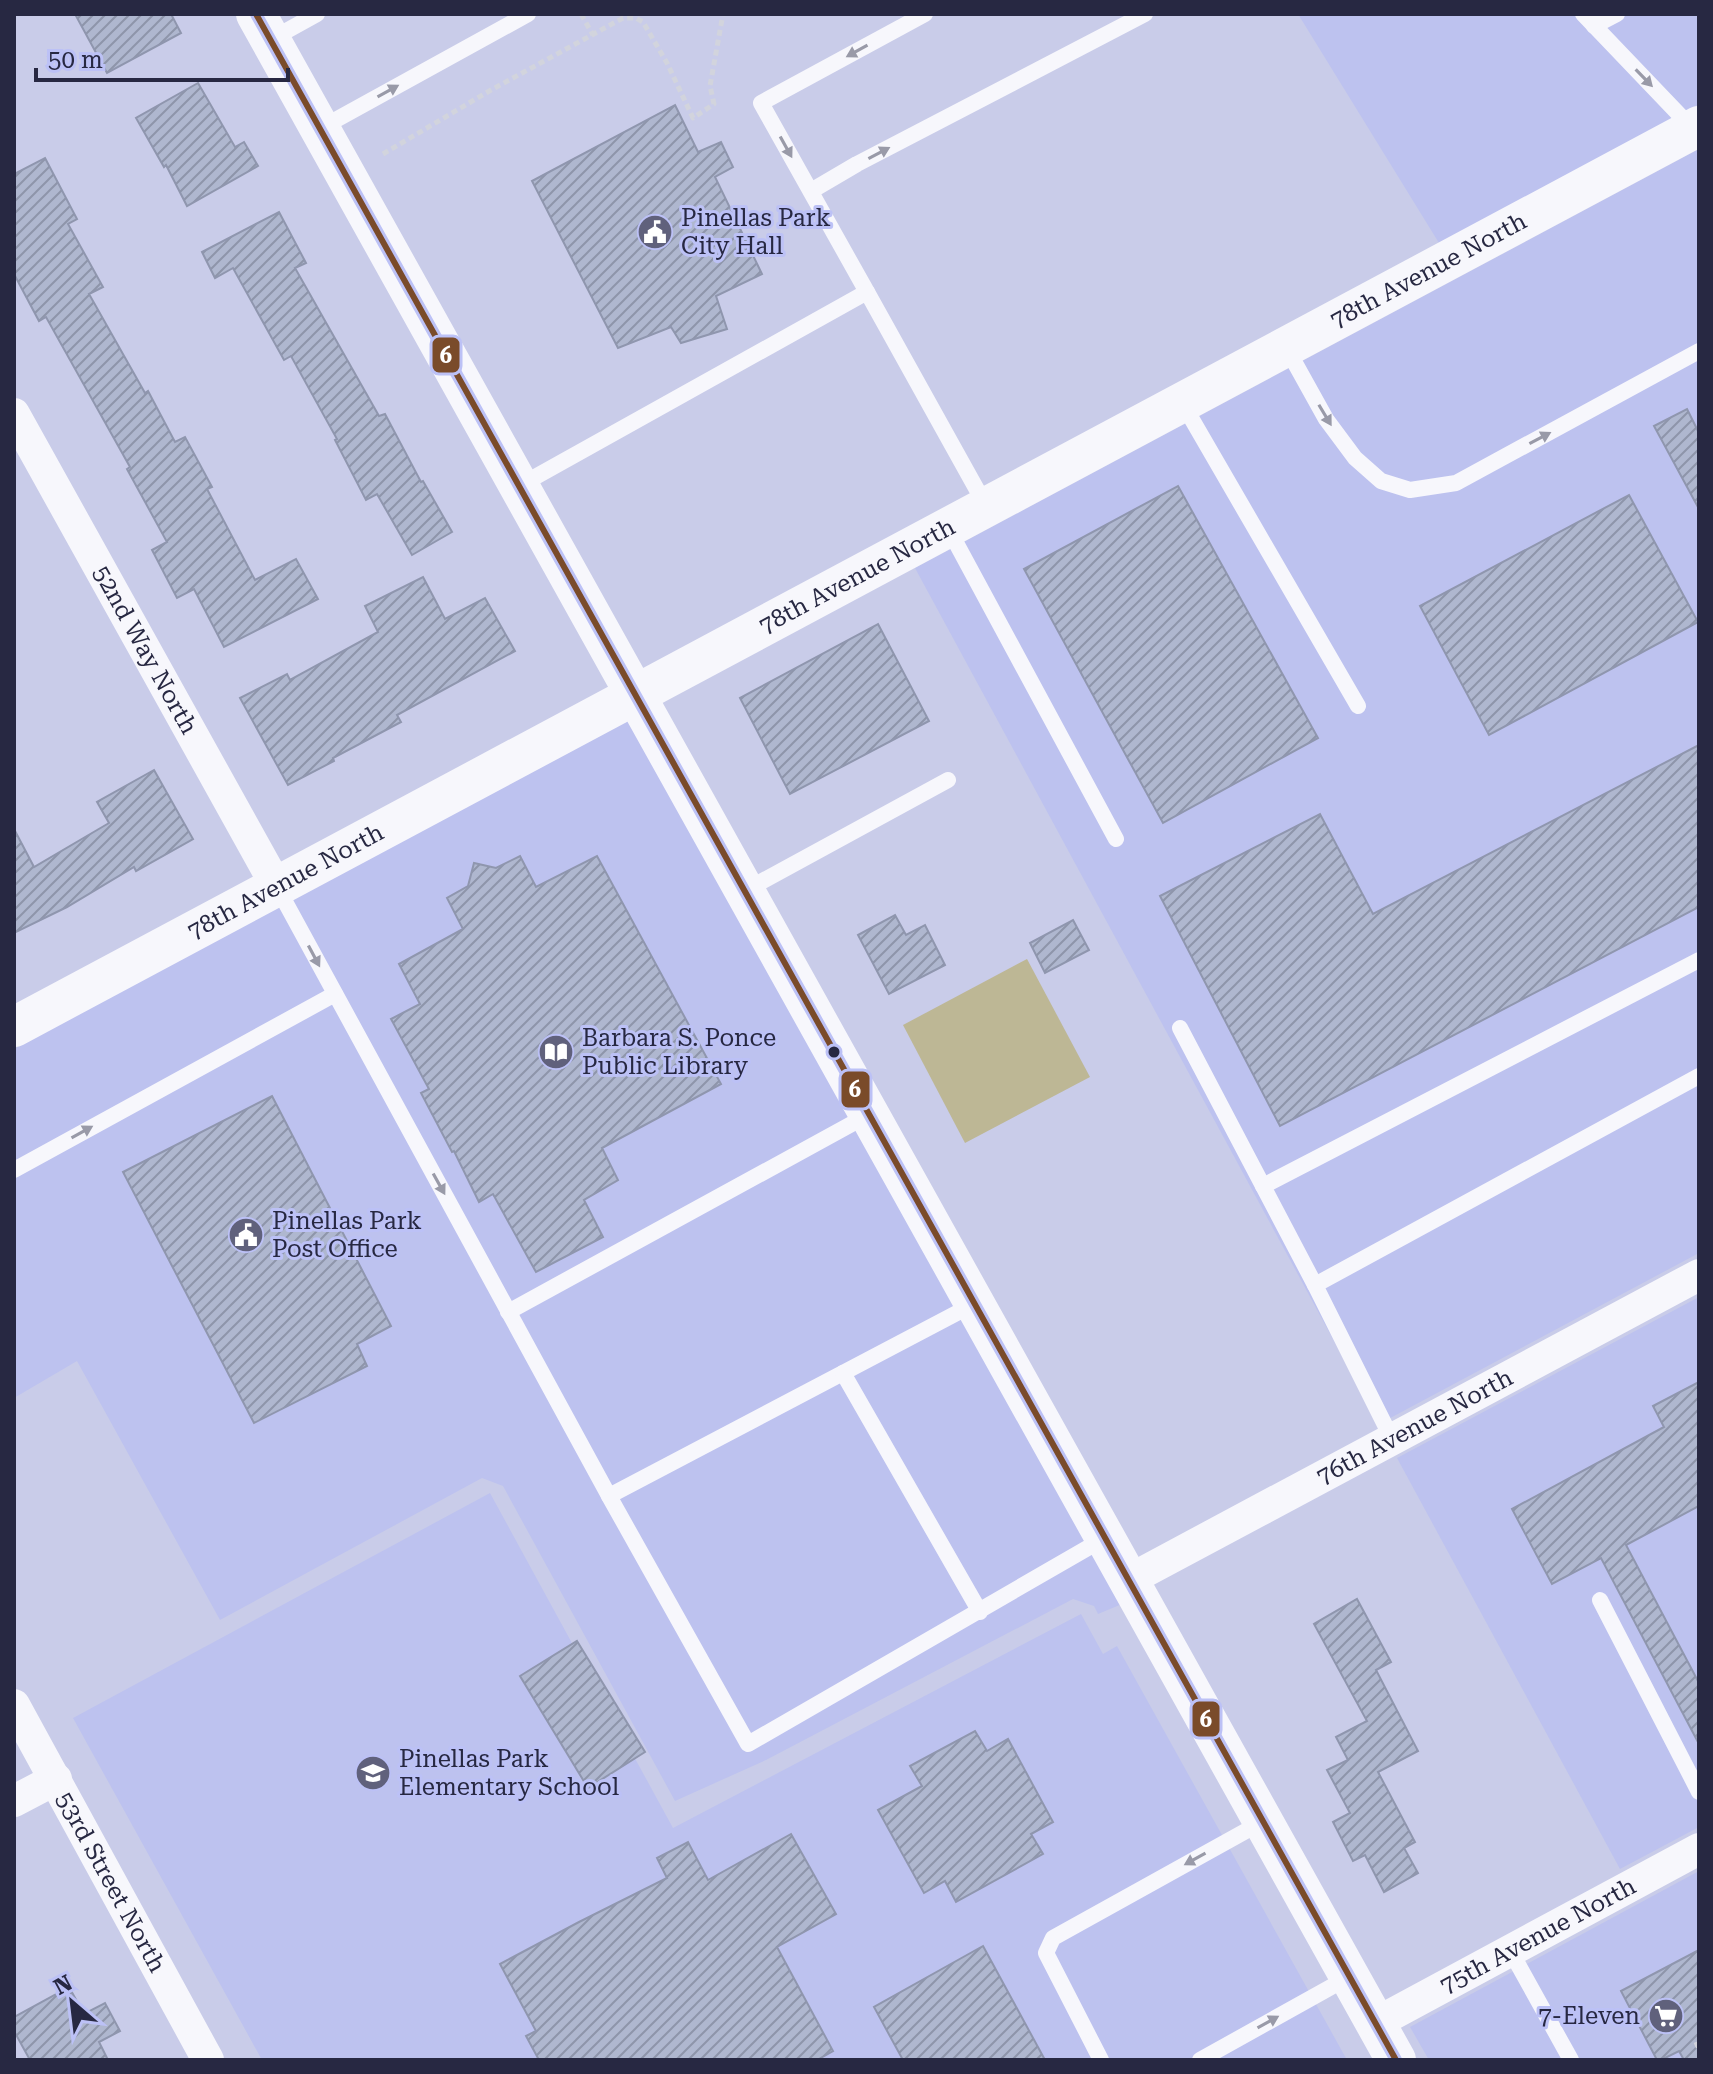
<svg xmlns="http://www.w3.org/2000/svg" width="1713" height="2074" font-family="'Roboto Serif',serif">
  <style>
    .built { fill: #bdc2ef }
    .garden { fill: #bdb795 }
    .building { fill: url(#building-hatch); stroke: #8f96ae; stroke-width: 2 }
    .lines { fill: none; stroke-linecap: round; stroke-linejoin: round }
    .path { stroke: #d2d4dd; stroke-width: 5; stroke-dasharray: 6 4; stroke-linecap: butt }
    .service { stroke: #f7f7fc; stroke-width: 16 }
    .minor { stroke: #f7f7fc; stroke-width: 32 }
    .tertiary { stroke: #f7f7fc; stroke-width: 40 }
    .bus-1-casing { stroke: #bcc1f6; stroke-width: 12 }
    .bus-1 { stroke: #7a4b2a; stroke-width: 6 }
    .oneway { fill: #999aa8 }
    .bus-dot { fill: #272842; stroke: #bcc1f6; stroke-width: 3 }
    .labels { text-anchor: middle; dominant-baseline: central; stroke-width: 6; stroke-linejoin: round; paint-order: stroke }
    .poi-label { font-size: 24px; fill: #272842; stroke: #bcc1f6; text-anchor: start }
    .street-label { font-size: 24px; fill: #272842; stroke: #bcc1f6 }
    .line-badge { stroke: #bcc1f6; stroke-width: 3 }
    .badge-label { font-size: 22px; text-anchor: middle; font-weight: bold; fill: #fff }
  </style>
  <defs>
    <pattern id="building-hatch" width="6" height="6" patternUnits="userSpaceOnUse" patternTransform="scale(2)"><rect width="6" height="6" fill="#afb7cf"/><path d="M-1 1l2-2M0 6l6-6M5 7l2-2" fill="none" stroke="#8e95aa"/></pattern>
  </defs>
  <rect width="100%" height="100%" fill="#c9cce9"/>
  <g class="built">
    <polygon points="1298,14 1699,14 1699,104 1439,243"/>
    <polygon points="1699,149 1699,1253 1379,1424 915,568"/>
    <polygon points="630,720 1122,1604 1098,1614 1094,1606 1073,1599 766,1760 675,1801 503,1486 482,1478 220,1620 77,1361 14,1398 14,1049"/>
    <polygon points="1699,1297 1699,1827 1620,1869 1397,1458"/>
    <polygon points="490,1493 673,1828 1081,1614 1103,1654 1117,1646 1347,2060 262,2060 73,1718"/>
    <polygon points="1699,1871 1699,2060 1429,2060 1410,2027"/>
  </g>
  <polygon class="garden" points="1027,959 1090,1077 965,1143 903,1025"/>
  <g class="building">
    <polygon points="75,14 171,14 181,33 107,73"/>
    <polygon points="198,83 235,147 244,142 258,166 187,206 166,165 164,167 136,118"/>
    <polygon points="675,105 698,152 721,142 733,167 715,177 762,274 716,296 727,329 681,343 671,327 618,348 532,181"/>
    <polygon points="45,158 77,219 68,224 103,287 89,294 145,393 148,391 175,442 185,437 212,487 207,489 255,580 296,559 318,599 224,647 194,589 177,598 152,550 167,542 127,469 130,467 46,317 39,321 14,274 14,174"/>
    <polygon points="279,212 306,263 295,268 379,416 385,414 421,482 423,481 452,532 412,555 377,494 366,500 335,440 337,439 291,356 284,360 233,268 215,278 202,252"/>
    <polygon points="1687,409 1699,433 1699,509 1654,426"/>
    <polygon points="1178,486 1318,738 1163,823 1024,569"/>
    <polygon points="1629,495 1698,622 1489,735 1420,606"/>
    <polygon points="423,577 445,619 485,598 515,651 397,715 401,722 333,758 334,761 288,785 240,698 287,674 290,680 378,632 365,606"/>
    <polygon points="878,624 929,721 790,794 740,698"/>
    <polygon points="1699,745 1699,907 1280,1126 1160,896 1320,814 1373,914"/>
    <polygon points="154,770 193,839 136,871 134,867 67,907 14,933 14,829 34,867 109,823 97,802"/>
    <polygon points="520,856 536,887 597,856 721,1084 602,1148 618,1180 584,1200 603,1237 536,1272 493,1194 479,1202 454,1151 452,1152 421,1093 429,1089 391,1019 420,1004 399,964 463,929 447,898 468,886 474,863 496,868"/>
    <polygon points="895,915 906,935 925,925 945,965 889,994 858,935"/>
    <polygon points="1073,920 1089,950 1045,973 1030,943"/>
    <polygon points="272,1096 391,1326 357,1344 367,1366 254,1423 123,1172"/>
    <polygon points="1699,1382 1699,1506 1626,1545 1699,1683 1699,1744 1601,1558 1552,1584 1512,1509 1664,1427 1653,1406"/>
    <polygon points="1357,1599 1391,1662 1376,1670 1418,1751 1378,1772 1415,1842 1404,1848 1418,1873 1384,1892 1365,1855 1353,1861 1333,1822 1350,1813 1327,1770 1348,1760 1336,1737 1367,1721 1314,1624"/>
    <polygon points="577,1641 645,1752 588,1788 520,1676"/>
    <polygon points="975,1731 987,1751 1008,1739 1053,1822 1031,1834 1043,1854 956,1902 945,1881 924,1893 878,1810 922,1786 910,1766"/>
    <polygon points="791,1834 836,1914 777,1947 833,2051 817,2060 539,2060 526,2036 536,2031 500,1964 579,1922 667,1878 657,1858 688,1842 708,1880"/>
    <polygon points="983,1946 1045,2060 903,2060 874,2007"/>
    <polygon points="1699,1950 1699,2060 1684,2060 1679,2051 1661,2060 1657,2060 1621,1991"/>
    <polygon points="69,1987 84,2014 105,2003 120,2031 99,2042 108,2060 30,2060 14,2031 14,2017"/>
  </g>
  <g class="lines">
    <g class="path">
      <polyline points="581,14 593,35"/>
      <polyline points="383,154 491,90 623,18 636,18 643,22 667,63 693,118 714,104 710,86 723,14"/>
      <polyline points="1696,2042 1699,2049"/>
    </g>
    <g class="service">
      <polyline points="1583,14 1692,128"/>
      <polyline points="1594,26 1617,14"/>
      <polyline points="270,40 317,14"/>
      <polyline points="321,128 528,14"/>
      <polyline points="811,191 857,164 1145,14"/>
      <polyline points="867,292 761,103 925,14"/>
      <polyline points="1286,347 1326,419 1355,458 1381,481 1410,490 1456,483 1699,351"/>
      <polyline points="1183,404 1358,706"/>
      <polyline points="519,486 867,292 986,506"/>
      <polyline points="948,528 1116,839"/>
      <polyline points="277,887 609,1496 974,1304"/>
      <polyline points="746,890 948,780"/>
      <polyline points="1180,1028 1315,1285"/>
      <polyline points="14,1170 335,994"/>
      <polyline points="1263,1186 1699,960"/>
      <polyline points="508,1312 868,1115"/>
      <polyline points="843,1373 980,1612"/>
      <polyline points="1392,1439 1315,1285 1699,1076"/>
      <polyline points="609,1496 748,1744 1105,1538"/>
      <polyline points="1600,1600 1699,1792"/>
      <polyline points="1510,1950 1571,2060"/>
      <polyline points="1101,2060 1046,1953 1053,1938 1262,1822"/>
      <polyline points="1200,2060 1349,1977"/>
    </g>
    <g class="minor">
      <path id="s1" d="M14,414L277,887"/>
      <path id="s2" d="M1129,1580L1699,1275"/>
      <path id="s3" d="M14,1705L208,2060"/>
      <polyline points="14,1801 56,1779"/>
      <path id="s4" d="M1376,2023L1699,1849"/>
    </g>
    <g class="tertiary">
      <polyline points="256,14 1396,2060"/>
      <path id="s5" d="M14,1027L1699,126"/>
    </g>
    <defs>
      <polyline id="bus-1" points="256,14 1396,2060"/>
    </defs>
    <use href="#bus-1" class="bus-1-casing"/>
    <use href="#bus-1" class="bus-1"/>
  </g>
  <defs><path id="oneway-solid" d="M-6-.8H1V-3.2L6.5 0L1 3.2V.8H-6Z" transform="scale(2)"/></defs>
  <g class="oneway">
    <use href="#oneway-solid" transform="translate(857 51) rotate(151)"/>
    <use href="#oneway-solid" transform="translate(1644 78) rotate(46)"/>
    <use href="#oneway-solid" transform="translate(388 91) rotate(-29)"/>
    <use href="#oneway-solid" transform="translate(786 147) rotate(61)"/>
    <use href="#oneway-solid" transform="translate(879 153) rotate(-28)"/>
    <use href="#oneway-solid" transform="translate(1325 415) rotate(59)"/>
    <use href="#oneway-solid" transform="translate(1540 438) rotate(-28)"/>
    <use href="#oneway-solid" transform="translate(314 956) rotate(62)"/>
    <use href="#oneway-solid" transform="translate(82 1132) rotate(-29)"/>
    <use href="#oneway-solid" transform="translate(439 1184) rotate(61)"/>
    <use href="#oneway-solid" transform="translate(1195 1859) rotate(151)"/>
    <use href="#oneway-solid" transform="translate(1268 2022) rotate(-29)"/>
  </g>
  <defs>
    <symbol id="civic-disc" viewBox="-11 -11 22 22"><circle r="9.5" fill="#60617c" stroke="#bcc1f6"/><path d="M-.6-6.5H3V-4.5H.6V-3L4-1V1h2V6H-6V1h2V-1L-.6-3ZM-1.2 2.5V6h2.4V2.5Z" fill="#fff"/></symbol>
    <symbol id="library-disc" viewBox="-11 -11 22 22"><circle r="9.5" fill="#60617c" stroke="#bcc1f6"/><path d="M-6-4Q-3-5.5-.7-3.5V5Q-3 3-6 4ZM6-4Q3-5.5 .7-3.5V5Q3 3 6 4Z" fill="#fff"/></symbol>
    <symbol id="school-disc" viewBox="-11 -11 22 22"><circle r="9.5" fill="#60617c" stroke="#bcc1f6"/><path d="M0-5L7-2L0 1L-7-2ZM-4 1L0 2.5L4 1V4Q0 6-4 4Z" fill="#fff"/></symbol>
    <symbol id="supermarket-disc" viewBox="-11 -11 22 22"><circle r="9.5" fill="#60617c" stroke="#bcc1f6"/><path d="M-6-5.5h2.5l.6 2H6L4.5 2H-2.5L-4.4-4H-6ZM-1.5 3.2a1.3 1.3 0 1 0 .1 0ZM3 3.2a1.3 1.3 0 1 0 .1 0Z" fill="#fff"/></symbol>
  </defs>
  <g fill-rule="evenodd">
    <use href="#civic-disc" x="635" y="212" width="40" height="40"/>
    <use href="#library-disc" x="536" y="1032" width="40" height="40"/>
    <use href="#civic-disc" x="226" y="1215" width="40" height="40"/>
    <use href="#school-disc" x="353" y="1753" width="40" height="40"/>
    <use href="#supermarket-disc" x="1646" y="1996" width="40" height="40"/>
  </g>
  <circle class="bus-dot" cx="834" cy="1052" r="7"/>
  <g class="labels">
    <g class="poi-label">
      <text x="681" y="218">Pinellas Park<tspan x="681" dy="28">City Hall</tspan></text>
      <text x="582" y="1038">Barbara S. Ponce<tspan x="582" dy="28">Public Library</tspan></text>
      <text x="272" y="1221">Pinellas Park<tspan x="272" dy="28">Post Office</tspan></text>
      <text x="399" y="1759">Pinellas Park<tspan x="399" dy="28">Elementary School</tspan></text>
      <text x="1640" y="2016" text-anchor="end">7-Eleven</text>
    </g>
    <g class="street-label">
      <text stroke="none"><textPath href="#s5" startOffset="1604">78th Avenue North</textPath></text>
      <text stroke="none"><textPath href="#s5" startOffset="956">78th Avenue North</textPath></text>
      <text stroke="none"><textPath href="#s1" startOffset="270">52nd Way North</textPath></text>
      <text stroke="none"><textPath href="#s5" startOffset="308">78th Avenue North</textPath></text>
      <text stroke="none"><textPath href="#s2" startOffset="324">76th Avenue North</textPath></text>
      <text stroke="none"><textPath href="#s3" startOffset="202">53rd Street North</textPath></text>
      <text stroke="none"><textPath href="#s4" startOffset="184">75th Avenue North</textPath></text>
    </g>
  </g>
  <g class="line-badge">
    <rect x="431" y="336" width="30" height="38" rx="8" fill="#7a4b2a"/>
    <rect x="840" y="1070" width="31" height="39" rx="8" fill="#7a4b2a"/>
    <rect x="1191" y="1700" width="30" height="38" rx="8" fill="#7a4b2a"/>
  </g>
  <g class="badge-label">
    <text x="446" y="363">6</text>
    <text x="855" y="1097">6</text>
    <text x="1206" y="1727">6</text>
  </g>
  <rect width="1713" height="2074" fill="none" stroke="#272842" stroke-width="32"/>
  <g transform="translate(72 2002) rotate(332)" stroke="#bcc1f6" stroke-width="6" paint-order="stroke">
  <path d="M0-6L14 30L0 20L-14 30Z" fill="#272842"/>
  <text y="-12" font-size="22" font-weight="bold" text-anchor="middle" fill="#272842">N</text>
  </g>
  <path d="M36 68v12h252v-12" fill="none" stroke="#272842" stroke-width="4"/>
  <text x="48" y="68" font-size="24" fill="#272842" stroke="#bcc1f6" stroke-width="6" paint-order="stroke">50 m</text>
</svg>
